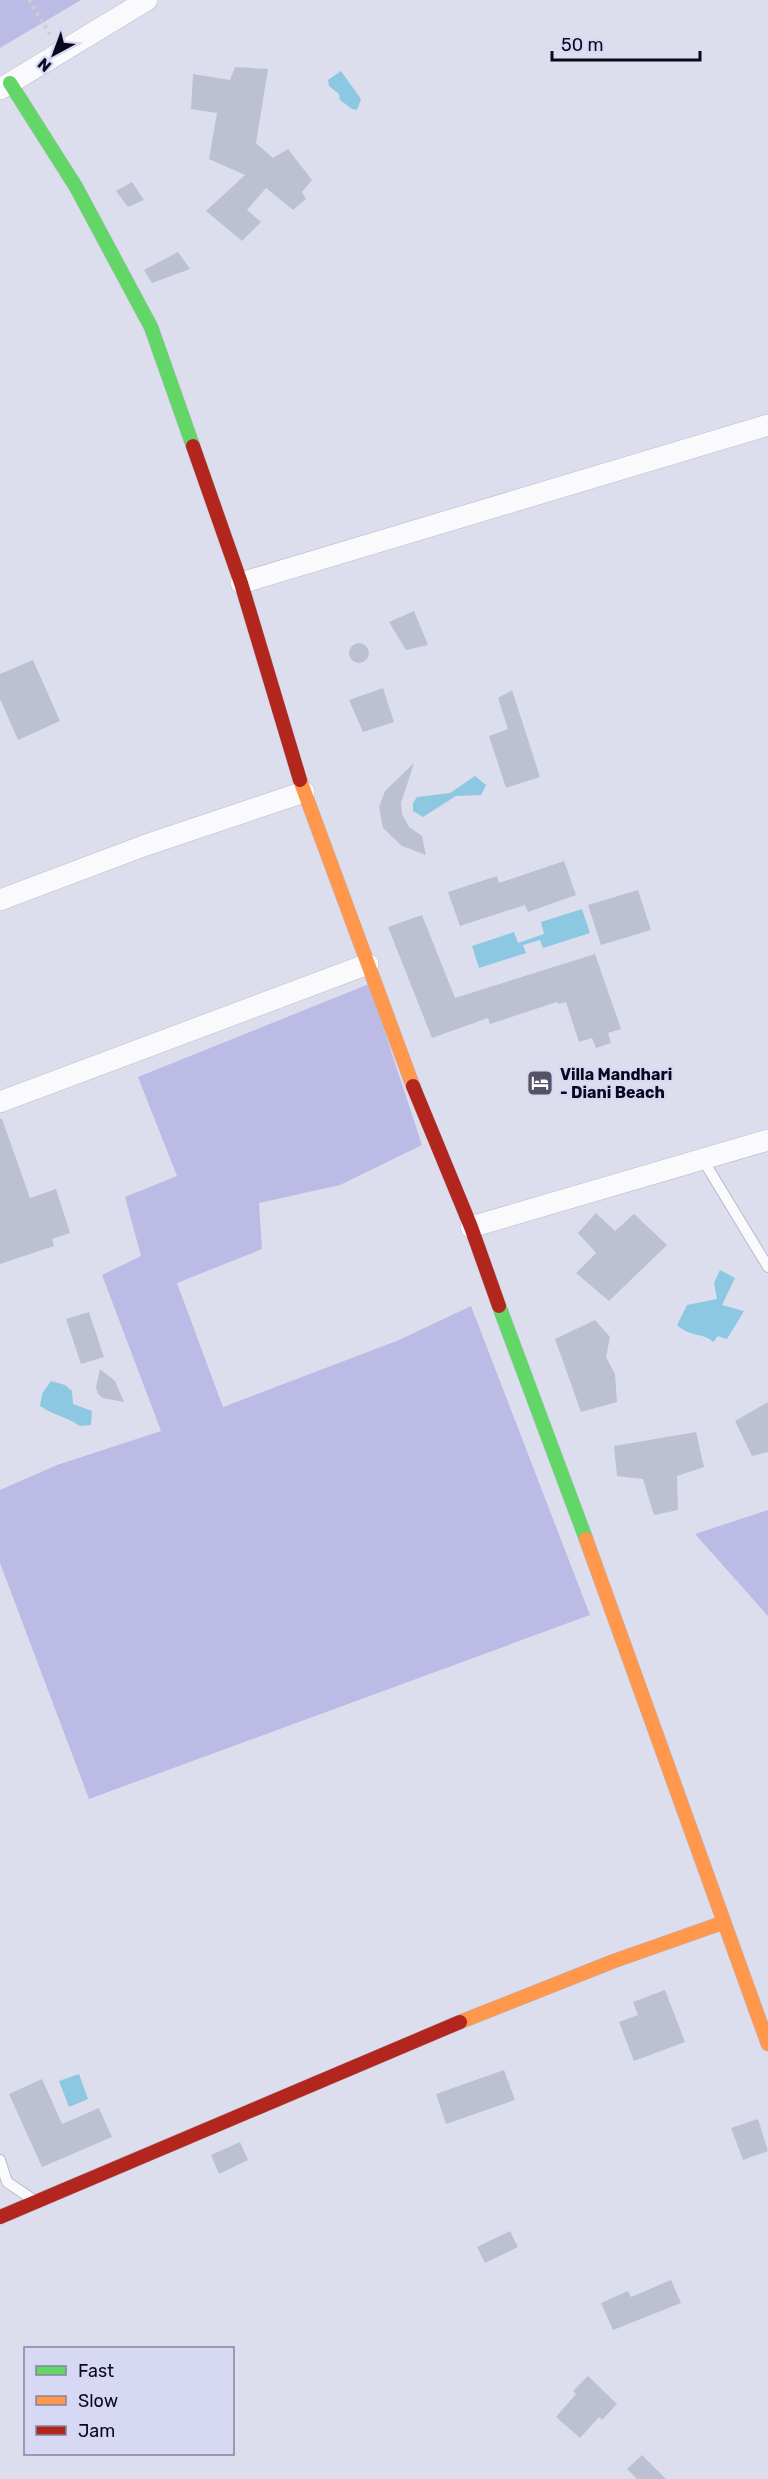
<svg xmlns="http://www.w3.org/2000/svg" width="768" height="2479" font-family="Rubik,sans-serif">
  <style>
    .forest { fill: #bbbbe6 }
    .water { fill: #8cc8e2 }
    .building { fill: #bbc1d3 }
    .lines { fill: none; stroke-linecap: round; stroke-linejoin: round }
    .lane-casing { stroke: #b9b9cd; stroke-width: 12 }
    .street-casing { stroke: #b9b9cd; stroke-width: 22 }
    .fast-casing { stroke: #b9b9cd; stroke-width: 15 }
    .slow-casing { stroke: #b9b9cd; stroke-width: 15 }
    .jam-casing { stroke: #b9b9cd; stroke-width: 15 }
    .path { stroke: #cdcdd3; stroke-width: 4; stroke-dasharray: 3 4.5; stroke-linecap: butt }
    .lane { stroke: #fafafc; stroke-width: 10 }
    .street { stroke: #fafafc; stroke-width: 21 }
    .fast { stroke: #63d668; stroke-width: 14 }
    .slow { stroke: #ff974d; stroke-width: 14 }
    .jam { stroke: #b3261e; stroke-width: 14 }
    .labels { text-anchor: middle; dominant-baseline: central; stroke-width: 4.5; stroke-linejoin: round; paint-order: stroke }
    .poi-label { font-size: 16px; font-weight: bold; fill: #0a071f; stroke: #d6d8f4; text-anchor: start }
  </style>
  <rect width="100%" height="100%" fill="#dddeed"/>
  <g class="forest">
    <polygon points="0,0 81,0 0,48"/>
    <polygon points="369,984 422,1145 340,1185 259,1203 262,1249 177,1283 223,1407 399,1340 471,1306 590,1615 89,1799 0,1563 0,1490 57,1465 161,1431 102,1275 141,1256 125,1197 177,1176 138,1077"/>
    <polygon points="768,1510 768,1616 695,1534"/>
  </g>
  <g class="water">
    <polygon points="341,71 361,99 357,110 352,109 340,100 339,94 329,86 328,80"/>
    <polygon points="475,776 486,785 481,795 456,796 423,817 413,811 413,803 417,797 450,793"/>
    <polygon points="582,909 590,933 543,948 540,940 523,945 526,953 479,968 472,946 514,932 518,943 544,934 541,922"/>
    <path d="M720,1270L735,1278L722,1305L744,1311L727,1339L718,1336L713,1342C703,1332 691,1338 677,1325L687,1305L717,1299L714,1283Z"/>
    <path d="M51,1381L65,1385L72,1391L73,1404L92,1411L91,1425L80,1426C67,1417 53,1415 40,1406L42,1394Z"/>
    <polygon points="79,2074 88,2099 69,2107 59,2081"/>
  </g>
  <g class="building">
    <polygon points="235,67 268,69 256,143 273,158 288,149 312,180 302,192 306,199 293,210 266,188 247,210 261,222 242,241 206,211 245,175 209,159 217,113 191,109 193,74 230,80"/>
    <polygon points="132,182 144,200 128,207 116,191"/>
    <polygon points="178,252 190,269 152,283 144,270"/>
    <polygon points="414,611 428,645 406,650 389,622"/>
    <circle cx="359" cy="653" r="10"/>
    <polygon points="33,660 60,721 18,740 0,699 0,674"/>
    <polygon points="383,688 394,722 363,732 349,700"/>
    <polygon points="512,690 540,777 506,788 489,736 508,729 498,698"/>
    <polygon points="414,763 401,803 402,814 409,827 422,836 426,855 402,846 383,828 379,807 385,791"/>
    <polygon points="564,861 576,895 528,912 525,905 460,926 448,892 497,876 499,883"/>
    <polygon points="638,890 651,930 601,945 588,905"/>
    <polygon points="422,915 455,998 595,954 621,1029 608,1033 611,1043 596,1048 592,1038 579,1042 566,1002 558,1004 557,1002 490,1024 488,1018 432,1038 388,927"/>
    <polygon points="0,1119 2,1119 30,1198 56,1189 70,1233 52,1239 54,1246 0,1264"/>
    <polygon points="596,1213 615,1231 634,1214 667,1245 609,1301 576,1273 596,1253 578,1233"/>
    <polygon points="89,1312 104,1357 81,1364 66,1319"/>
    <polygon points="595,1320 610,1337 606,1357 615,1374 617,1402 581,1412 555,1339"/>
    <polygon points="100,1369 115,1381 124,1402 103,1398 98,1394 96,1387"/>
    <polygon points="768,1402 768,1452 752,1456 735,1421"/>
    <polygon points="696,1432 704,1467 677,1476 678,1510 654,1515 643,1479 617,1476 614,1446"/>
    <polygon points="665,1990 685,2042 634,2061 619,2022 638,2015 633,2002"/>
    <polygon points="504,2070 515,2100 446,2124 436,2094"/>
    <polygon points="42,2079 62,2124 99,2108 112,2137 42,2167 9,2094"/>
    <polygon points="758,2119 768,2151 743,2160 731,2128"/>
    <polygon points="240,2142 248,2160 219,2174 211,2155"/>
    <polygon points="510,2231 518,2247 485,2263 477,2247"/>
    <polygon points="671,2280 681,2303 613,2330 601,2303 628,2291 631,2297"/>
    <polygon points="588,2376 617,2404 602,2420 599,2417 580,2438 556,2417 576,2394 573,2391"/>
    <polygon points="642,2455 666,2479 637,2479 627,2469"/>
  </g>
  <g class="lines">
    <defs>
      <g id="lane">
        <polyline points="703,1160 768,1267"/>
        <polyline points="0,2160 7,2182 32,2199"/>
      </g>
      <g id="street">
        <polyline points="0,89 147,0"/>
        <polyline points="241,583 768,425"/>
        <polyline points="0,900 146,845 304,792"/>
        <polyline points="0,1102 368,964"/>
        <polyline points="471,1227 768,1140"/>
      </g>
      <g id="fast">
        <polyline points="10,83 76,187 151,327 193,446"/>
        <polyline points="499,1306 586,1539"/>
      </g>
      <g id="slow">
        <polyline points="300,780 413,1086"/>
        <polyline points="586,1539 768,2044"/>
        <polyline points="460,2022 614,1961 722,1923"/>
      </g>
      <g id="jam">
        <polyline points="193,446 241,583 300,780"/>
        <polyline points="413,1086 471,1227 499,1306"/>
        <polyline points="0,2217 460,2022"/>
      </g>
    </defs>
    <use href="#lane" class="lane-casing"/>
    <use href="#street" class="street-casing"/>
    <use href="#fast" class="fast-casing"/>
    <use href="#slow" class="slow-casing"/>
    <use href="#jam" class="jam-casing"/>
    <polyline class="path" points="29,0 51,36"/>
    <use href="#lane" class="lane"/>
    <use href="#street" class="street"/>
    <use href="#fast" class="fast"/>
    <use href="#slow" class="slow"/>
    <use href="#jam" class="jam"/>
  </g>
  <defs>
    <symbol id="hotel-square" viewBox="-11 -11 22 22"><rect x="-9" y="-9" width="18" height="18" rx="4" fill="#545267" stroke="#d6d8f4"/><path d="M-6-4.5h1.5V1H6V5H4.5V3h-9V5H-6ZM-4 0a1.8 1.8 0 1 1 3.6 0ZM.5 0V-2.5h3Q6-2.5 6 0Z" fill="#fff"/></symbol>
  </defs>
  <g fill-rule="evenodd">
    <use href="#hotel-square" x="525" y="1068" width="30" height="30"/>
  </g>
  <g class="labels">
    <g class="poi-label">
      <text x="560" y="1074">Villa Mandhari<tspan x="560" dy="18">- Diani Beach</tspan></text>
    </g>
  </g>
  <rect x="24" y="2347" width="210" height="108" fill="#d6d8f4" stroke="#84849f" stroke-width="1.5"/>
  <rect x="36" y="2366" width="30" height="9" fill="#63d668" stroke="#84849f" stroke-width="1.5"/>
  <text x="78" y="2377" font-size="18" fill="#0a071f">Fast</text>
  <rect x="36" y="2396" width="30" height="9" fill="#ff974d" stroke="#84849f" stroke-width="1.5"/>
  <text x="78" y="2407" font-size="18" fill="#0a071f">Slow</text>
  <rect x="36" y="2426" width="30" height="9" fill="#b3261e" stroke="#84849f" stroke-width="1.5"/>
  <text x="78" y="2437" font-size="18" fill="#0a071f">Jam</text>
  <g transform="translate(54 54) rotate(221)" stroke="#d6d8f4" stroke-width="4.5" paint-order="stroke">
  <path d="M0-4.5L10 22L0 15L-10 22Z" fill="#0a071f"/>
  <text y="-9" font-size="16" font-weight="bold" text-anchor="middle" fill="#0a071f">N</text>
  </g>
  <path d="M552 51v9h148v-9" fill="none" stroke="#0a071f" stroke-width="3"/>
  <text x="561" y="51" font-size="18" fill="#0a071f" stroke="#d6d8f4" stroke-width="4.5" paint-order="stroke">50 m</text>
</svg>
